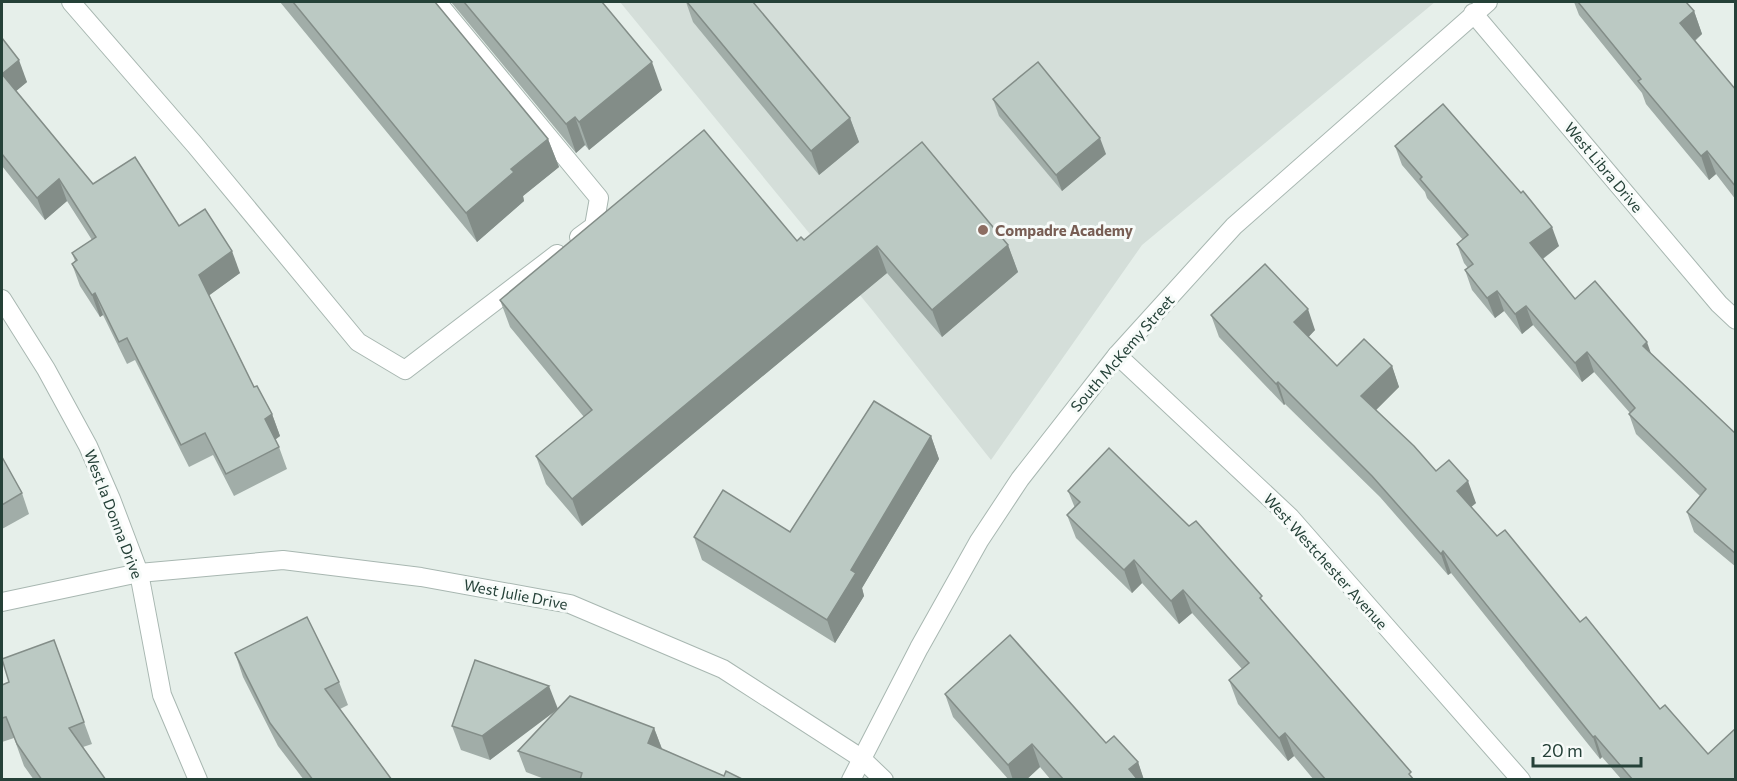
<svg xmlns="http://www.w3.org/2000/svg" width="1737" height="781" font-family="Commissioner,sans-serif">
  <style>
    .built { fill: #d4ded9 }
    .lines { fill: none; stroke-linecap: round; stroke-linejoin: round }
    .street-casing { stroke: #a8b7b1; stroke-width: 20 }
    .street { stroke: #fff; stroke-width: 18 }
    .wall { fill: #a1ada8 }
    .shaded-wall { fill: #838d88 }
    .building { fill: #bbc9c3; stroke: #838d88; stroke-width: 1.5 }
    .education-dot { fill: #8d6e63; stroke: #f7fbf9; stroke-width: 2 }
    .labels { text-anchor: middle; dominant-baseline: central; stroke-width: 6; stroke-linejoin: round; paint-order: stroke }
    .street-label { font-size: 15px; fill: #254138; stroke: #f7fbf9 }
    .education-label { font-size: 15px; font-weight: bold; fill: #785e54; stroke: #f7fbf9; text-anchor: start }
  </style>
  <rect width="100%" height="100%" fill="#e6efea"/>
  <polygon class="built" points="620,2 1435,2 1142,245 991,460 873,311"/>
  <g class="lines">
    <defs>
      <g id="street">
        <polyline points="71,2 195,145 358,342 405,370 557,254"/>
        <polyline points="437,2 599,198 594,226 579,237"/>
        <polyline points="1473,13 1719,304 1736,320"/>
        <polyline points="2,299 46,369 88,446 111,499 139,573 162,695 198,780"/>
        <polyline points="1117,355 1290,517 1521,780"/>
        <polyline points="2,602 139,573 283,560 421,577 570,604 723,669 861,758 884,780"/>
        <polyline points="851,780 919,648 979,541 1020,479 1117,355 1234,226 1488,2"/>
      </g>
    </defs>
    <use href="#street" class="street-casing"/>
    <use href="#street" class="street"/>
  </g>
  <g class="wall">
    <polygon points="280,2 435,2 548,139 559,167 523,196 524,201 477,242"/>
    <polygon points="451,2 602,2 662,90 589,150 585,145 576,153"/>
    <polygon points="686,2 753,2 850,118 859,142 819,175 693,22"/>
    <polygon points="1574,2 1686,2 1694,11 1702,34 1695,41 1736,90 1736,200 1716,174 1709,180 1646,104 1642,93 1579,15"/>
    <polygon points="2,38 27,82 16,91 93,184 179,226 240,273 209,295 254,387 272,414 280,436 275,440 279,447 287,469 234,496 213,455 189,467 135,360 127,364 103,315 100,317 80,286 72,264 75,261 72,253 92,240 67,201 45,220 2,166"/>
    <polygon points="993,99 1106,154 1062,191 999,116"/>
    <polygon points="1395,146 1559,246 1543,259 1575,299 1652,354 1736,434 1736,567 1694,532 1687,512 1700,496 1636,434 1629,414 1630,413 1594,372 1582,382 1533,325 1522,334 1504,311 1495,318 1472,290 1465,270 1468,268 1464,263 1457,244 1463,240 1427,198 1425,192 1402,165"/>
    <polygon points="804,240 1008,245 1018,272 942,337 887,273 582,526 546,484 536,456 584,417 510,327 500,300 797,241"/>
    <polygon points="1211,315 1315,330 1308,337 1337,366 1392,366 1399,387 1376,410 1436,471 1476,503 1471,507 1497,536 1580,622 1660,709 1736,780 1622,780 1602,757 1600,759 1451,573 1448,575 1380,497 1285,404 1284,405 1219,337"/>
    <polygon points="931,436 939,459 862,588 864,596 835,643 702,560 694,537 790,532"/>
    <polygon points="2,457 22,493 29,514 2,529"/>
    <polygon points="1068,491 1265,604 1414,780 1314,780 1294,756 1288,761 1238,704 1229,680 1242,669 1192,613 1179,624 1142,583 1132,593 1076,538 1067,515 1075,508"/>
    <polygon points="54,640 92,744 83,747 106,780 34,780 24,766 14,738 2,742 2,685 9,682"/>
    <polygon points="235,653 339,682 348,705 340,709 392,780 304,780 278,746 243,677"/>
    <polygon points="945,694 1106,743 1138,762 1144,780 1051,780 1040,767 1026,780 1009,780 953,717"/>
    <polygon points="557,709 490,760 461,750 452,726 558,709 654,728 662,749 724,776 744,780 547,780 526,772 518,751"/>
  </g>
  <g class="shaded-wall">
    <polygon points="1694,11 1702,34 1688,46 1680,23"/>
    <polygon points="19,60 27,82 10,96 2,74"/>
    <polygon points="652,62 662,90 589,150 579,122"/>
    <polygon points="575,117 585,145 576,153 566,124"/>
    <polygon points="850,118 859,142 819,175 811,151"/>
    <polygon points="1100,138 1106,154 1062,191 1056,175"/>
    <polygon points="548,139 559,167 523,196 524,201 477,242 466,213 511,169"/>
    <polygon points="1707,151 1716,174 1709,180 1701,156"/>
    <polygon points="59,179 67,201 45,220 37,198"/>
    <polygon points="1552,227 1559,246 1537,263 1530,243"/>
    <polygon points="1008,245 1018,272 942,337 932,310"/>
    <polygon points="877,246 887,273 582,526 572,499"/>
    <polygon points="232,251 240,273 207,297 199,275"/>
    <polygon points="1497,291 1504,311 1495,318 1487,298"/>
    <polygon points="95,293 103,315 100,317 92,295"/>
    <polygon points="1526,306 1533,325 1522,334 1515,314"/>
    <polygon points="1308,309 1315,330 1302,344 1294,322"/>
    <polygon points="1647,342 1654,362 1643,346"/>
    <polygon points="1587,352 1594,372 1582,382 1575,363"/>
    <polygon points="1392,366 1399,387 1369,417 1361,396"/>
    <polygon points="1278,382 1285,404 1284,405 1276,384"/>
    <polygon points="272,414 280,436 273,441 265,419"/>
    <polygon points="931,436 939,459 862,588 864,596 835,643 827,620 851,570"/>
    <polygon points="1468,481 1476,503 1465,512 1457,491"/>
    <polygon points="1443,551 1451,573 1448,575 1441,554"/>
    <polygon points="1134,560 1142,583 1132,593 1124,570"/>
    <polygon points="1183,590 1192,613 1179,624 1171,601"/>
    <polygon points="549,686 558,709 490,760 482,736"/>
    <polygon points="654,728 662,749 648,743"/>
    <polygon points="1285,733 1294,756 1288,761 1279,738"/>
    <polygon points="1595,736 1602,757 1600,759 1593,737"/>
    <polygon points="1032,744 1040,767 1026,780 1013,780 1008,765"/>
    <polygon points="1138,762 1144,780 1133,780 1129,769"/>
  </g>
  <g class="building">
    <polygon points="293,2 435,2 548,139 511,169 514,172 466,213"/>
    <polygon points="464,2 602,2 652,62 579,122 575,117 566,124"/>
    <polygon points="687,2 753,2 850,118 811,151"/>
    <polygon points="1578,2 1686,2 1694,11 1680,23 1736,90 1736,187 1707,151 1701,156 1638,81 1641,79"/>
    <polygon points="2,38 19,60 2,74 93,184 135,157 179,226 205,209 232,251 199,275 254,387 257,386 272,414 265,419 279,447 226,474 205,433 181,445 127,338 119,342 95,293 92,295 72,264 77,260 72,253 96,237 59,179 37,198 2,154"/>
    <polygon points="1038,62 1100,138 1056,175 993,99"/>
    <polygon points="1443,104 1521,193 1523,191 1552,227 1530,243 1575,299 1595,281 1647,342 1643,346 1736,434 1736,554 1687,512 1706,489 1629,414 1635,408 1587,352 1575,363 1526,306 1515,314 1497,291 1487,298 1465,270 1473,264 1457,244 1468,235 1420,179 1422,177 1395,146"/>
    <polygon points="704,130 797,241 801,237 804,240 922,142 1008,245 932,310 877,246 572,499 536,456 592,410 500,300"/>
    <polygon points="1265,264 1308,309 1294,322 1337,366 1364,339 1392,366 1361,396 1414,446 1436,471 1449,460 1468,481 1457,491 1497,536 1505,530 1580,622 1586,617 1660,709 1665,705 1708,754 1736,728 1736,780 1633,780 1595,736 1593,737 1443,551 1441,554 1372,476 1278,382 1276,384 1211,315"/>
    <polygon points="874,401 931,436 851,570 856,573 827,620 694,537 723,490 790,532"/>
    <polygon points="1109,448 1189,526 1196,521 1262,596 1260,598 1411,772 1409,774 1414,780 1326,780 1285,733 1279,738 1229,680 1249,663 1183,590 1171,601 1134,560 1124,570 1067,515 1080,502 1068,491"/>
    <polygon points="2,457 22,493 2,505"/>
    <polygon points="307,617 339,682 325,689 392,780 313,780 270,723 235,653"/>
    <polygon points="1010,635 1106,743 1114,736 1138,762 1129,769 1138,780 1064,780 1032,744 1008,765 945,694"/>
    <polygon points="54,640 84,722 69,728 106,780 42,780 17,744 6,717 2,718 2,685 9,682 2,659"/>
    <polygon points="475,660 549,686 482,736 452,726"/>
    <polygon points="570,696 654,728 648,743 724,776 726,771 744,780 580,780 582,773 518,751"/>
  </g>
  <circle class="education-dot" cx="983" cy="230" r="6"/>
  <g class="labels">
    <g class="street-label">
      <text transform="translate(1604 167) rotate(50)">West Libra Drive</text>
      <text transform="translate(1122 353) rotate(-49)">South McKemy Street</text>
      <text transform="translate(114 514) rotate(69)">West la Donna Drive</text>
      <text transform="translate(1326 561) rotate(48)">West Westchester Avenue</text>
      <text transform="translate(516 594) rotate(11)">West Julie Drive</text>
    </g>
    <g class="education-label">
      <text x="995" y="230">Compadre Academy</text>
    </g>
  </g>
  <rect width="1737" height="781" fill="none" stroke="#254138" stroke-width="6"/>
  <path d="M1533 757v9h108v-9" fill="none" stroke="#254138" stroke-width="3"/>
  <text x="1542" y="757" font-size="18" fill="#254138" stroke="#f7fbf9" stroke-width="4.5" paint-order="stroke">20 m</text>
</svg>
